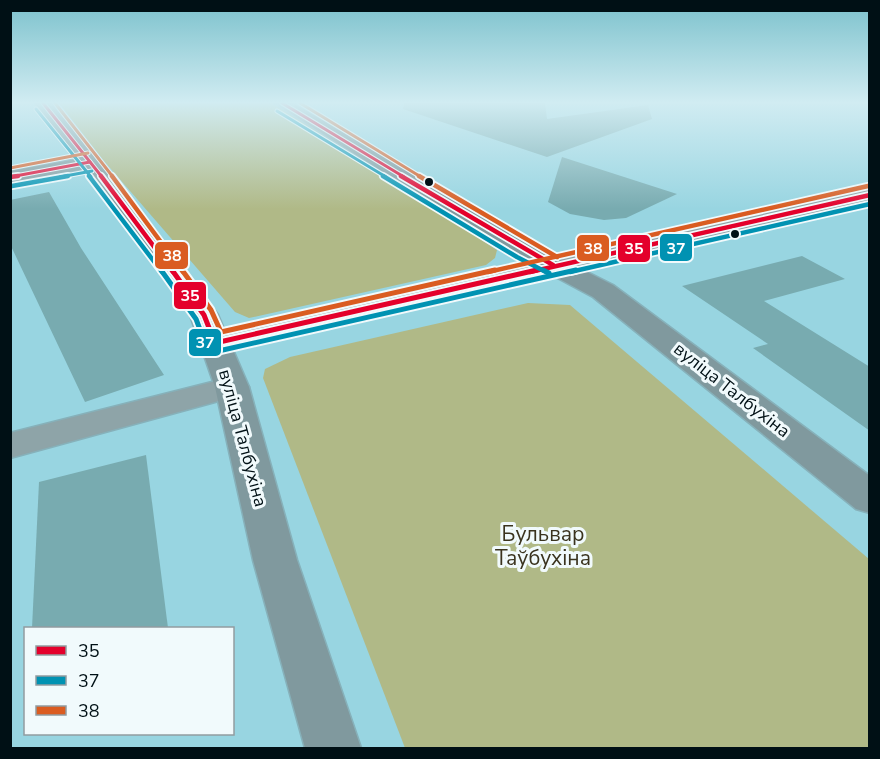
<svg xmlns="http://www.w3.org/2000/svg" width="880" height="759" font-family="'Nunito Sans',sans-serif">
  <style>
    .green { fill: #b0b987 }
    .building { fill: #78abb0 }
    .lines { fill: none; stroke-linecap: round; stroke-linejoin: round }
    .minor-casing { stroke: #86b1ba; stroke-width: 3 }
    .tertiary-casing { stroke: #86b1ba; stroke-width: 3 }
    .secondary-casing { stroke: #86b1ba; stroke-width: 3 }
    .minor { fill: #8ea4a8; fill-rule: evenodd }
    .tertiary { fill: #8ea4a8; fill-rule: evenodd }
    .secondary { fill: #80999e; fill-rule: evenodd }
    .bus-1-far2-casing { stroke: #f1fafc; stroke-width: 5 }
    .bus-1-far1-casing { stroke: #f1fafc; stroke-width: 8 }
    .bus-1-casing { stroke: #f1fafc; stroke-width: 9 }
    .bus-2-far2-casing { stroke: #f1fafc; stroke-width: 5 }
    .bus-2-far1-casing { stroke: #f1fafc; stroke-width: 8 }
    .bus-2-casing { stroke: #f1fafc; stroke-width: 9 }
    .bus-3-far2-casing { stroke: #f1fafc; stroke-width: 5 }
    .bus-3-far1-casing { stroke: #f1fafc; stroke-width: 8 }
    .bus-3-casing { stroke: #f1fafc; stroke-width: 9 }
    .bus-1-far2 { stroke: #e4002b; stroke-width: 3 }
    .bus-1-far1 { stroke: #e4002b; stroke-width: 4.5 }
    .bus-1 { stroke: #e4002b; stroke-width: 5 }
    .bus-2-far2 { stroke: #0092b2; stroke-width: 3 }
    .bus-2-far1 { stroke: #0092b2; stroke-width: 4.5 }
    .bus-2 { stroke: #0092b2; stroke-width: 5 }
    .bus-3-far2 { stroke: #da5c21; stroke-width: 3 }
    .bus-3-far1 { stroke: #da5c21; stroke-width: 4.5 }
    .bus-3 { stroke: #da5c21; stroke-width: 5 }
    .bus-dot { fill: #001015; stroke: #f1fafc; stroke-width: 2 }
    .labels { text-anchor: middle; dominant-baseline: central; stroke-width: 6; stroke-linejoin: round; paint-order: stroke }
    .street-label { font-size: 18px; fill: #001015; stroke: #f1fafc }
    .near-park-label { font-size: 21px; fill: #3a331e; stroke: #f1fafc }
    .line-badge { stroke: #f1fafc; stroke-width: 2 }
    .badge-label { font-size: 16px; text-anchor: middle; font-weight: bold; fill: #fff }
  </style>
  <rect width="100%" height="100%" fill="#98d5e1"/>
  <g class="green">
    <polygon points="59,103 275,103 497,250 495,258 486,265 249,318 235,312 104,161"/>
    <polygon points="528,303 570,305 869,559 869,748 405,748 263,378 265,369 290,357"/>
  </g>
  <g class="building">
    <polygon points="404,103 545,103 547,119 648,105 652,119 547,157 403,109"/>
    <polygon points="562,157 677,194 626,218 604,220 570,214 548,202"/>
    <polygon points="49,192 81,248 164,375 85,402 10,244 10,200"/>
    <polygon points="802,256 845,279 764,301 870,367 870,431 753,348 768,344 682,286"/>
    <polygon points="146,455 168,628 32,628 39,482"/>
  </g>
  <g class="lines">
    <defs>
      <polygon id="minor" points="232,377 244,380 249,387 244,394 10,458 10,433"/>
      <polygon id="tertiary" points="870,189 870,202 215,352 204,350 200,343 204,336 215,334"/>
      <g id="secondary">
        <polygon points="35,103 51,103 140,210 218,315 249,387 297,560 361,748 305,748 253,560 215,387 190,315 85,169 10,183 10,171 77,159"/>
        <polygon points="274,103 293,103 531,244 613,285 870,476 870,513 856,509 593,297 513,254"/>
      </g>
    </defs>
    <use href="#minor" class="minor-casing"/>
    <use href="#tertiary" class="tertiary-casing"/>
    <use href="#secondary" class="secondary-casing"/>
    <use href="#minor" class="minor"/>
    <use href="#tertiary" class="tertiary"/>
    <use href="#secondary" class="secondary"/>
    <defs>
      <g id="bus-1-far2">
        <polyline points="43,103 102,177"/>
        <polyline points="282,103 404,177"/>
        <polyline points="10,177 90,162"/>
      </g>
      <g id="bus-1-far1">
        <polyline points="101,176 173,272"/>
        <polyline points="401,176 553,265"/>
        <polyline points="10,177 18,176"/>
        <polyline points="530,272 870,195"/>
      </g>
      <polyline id="bus-1" points="172,270 204,315 215,343 537,270"/>
      <g id="bus-2-far2">
        <polyline points="36,109 91,177"/>
        <polyline points="277,111 386,177"/>
        <polyline points="60,177 92,171"/>
      </g>
      <g id="bus-2-far1">
        <polyline points="89,176 162,272"/>
        <polyline points="383,176 517,257 546,272"/>
        <polyline points="12,186 68,176"/>
        <polyline points="570,272 870,204"/>
      </g>
      <g id="bus-2">
        <polyline points="161,270 196,319 207,348 214,352 576,270"/>
        <polyline points="543,270 549,273"/>
      </g>
      <g id="bus-3-far2">
        <polyline points="55,103 113,177"/>
        <polyline points="300,103 421,177"/>
        <polyline points="10,168 88,153"/>
      </g>
      <g id="bus-3-far1">
        <polyline points="112,176 183,272"/>
        <polyline points="419,176 557,257"/>
        <polyline points="488,272 868,186"/>
      </g>
      <polyline id="bus-3" points="182,270 211,310 221,332 495,270"/>
    </defs>
    <use href="#bus-1-far2" class="bus-1-far2-casing"/>
    <use href="#bus-1-far1" class="bus-1-far1-casing"/>
    <use href="#bus-1" class="bus-1-casing"/>
    <use href="#bus-2-far2" class="bus-2-far2-casing"/>
    <use href="#bus-2-far1" class="bus-2-far1-casing"/>
    <use href="#bus-2" class="bus-2-casing"/>
    <use href="#bus-3-far2" class="bus-3-far2-casing"/>
    <use href="#bus-3-far1" class="bus-3-far1-casing"/>
    <use href="#bus-3" class="bus-3-casing"/>
    <use href="#bus-1-far2" class="bus-1-far2"/>
    <use href="#bus-1-far1" class="bus-1-far1"/>
    <use href="#bus-1" class="bus-1"/>
    <use href="#bus-2-far2" class="bus-2-far2"/>
    <use href="#bus-2-far1" class="bus-2-far1"/>
    <use href="#bus-2" class="bus-2"/>
    <use href="#bus-3-far2" class="bus-3-far2"/>
    <use href="#bus-3-far1" class="bus-3-far1"/>
    <use href="#bus-3" class="bus-3"/>
  </g>
  <linearGradient id="sky" x2="0" y2="1"><stop stop-color="#7bc1cc"/><stop offset="0.49" stop-color="#d1ecf2"/><stop offset="1" stop-color="#d1ecf2" stop-opacity="0"/></linearGradient>
  <rect width="880" height="209" fill="url(#sky)"/>
  <g class="bus-dot">
    <circle cx="429" cy="182" r="5"/>
    <circle cx="735" cy="234" r="5"/>
  </g>
  <g class="labels">
    <g class="street-label">
      <text transform="translate(732 390) rotate(38)">вуліца Талбухіна</text>
      <text transform="translate(243 438) rotate(75)">вуліца Талбухіна</text>
    </g>
    <g class="near-park-label">
      <text x="543" y="534">Бульвар<tspan x="543" dy="24">Таўбухіна</tspan></text>
    </g>
  </g>
  <g class="line-badge">
    <rect x="659" y="233" width="34" height="29" rx="6" fill="#0092b2"/>
    <rect x="576" y="234" width="34" height="28" rx="6" fill="#da5c21"/>
    <rect x="617" y="234" width="34" height="29" rx="6" fill="#e4002b"/>
    <rect x="154" y="241" width="35" height="29" rx="6" fill="#da5c21"/>
    <rect x="173" y="281" width="34" height="29" rx="6" fill="#e4002b"/>
    <rect x="188" y="328" width="34" height="29" rx="6" fill="#0092b2"/>
  </g>
  <g class="badge-label">
    <text x="676" y="254">37</text>
    <text x="593" y="254">38</text>
    <text x="634" y="254">35</text>
    <text x="172" y="261">38</text>
    <text x="190" y="301">35</text>
    <text x="205" y="348">37</text>
  </g>
  <rect width="880" height="759" fill="none" stroke="#001015" stroke-width="24"/>
  <rect x="24" y="627" width="210" height="108" fill="#f1fafc" stroke="#919ca0" stroke-width="1.5"/>
  <rect x="36" y="646" width="30" height="9" fill="#e4002b" stroke="#919ca0" stroke-width="1.5"/>
  <text x="78" y="657" font-size="18" fill="#001015">35</text>
  <rect x="36" y="676" width="30" height="9" fill="#0092b2" stroke="#919ca0" stroke-width="1.5"/>
  <text x="78" y="687" font-size="18" fill="#001015">37</text>
  <rect x="36" y="706" width="30" height="9" fill="#da5c21" stroke="#919ca0" stroke-width="1.5"/>
  <text x="78" y="717" font-size="18" fill="#001015">38</text>
</svg>
